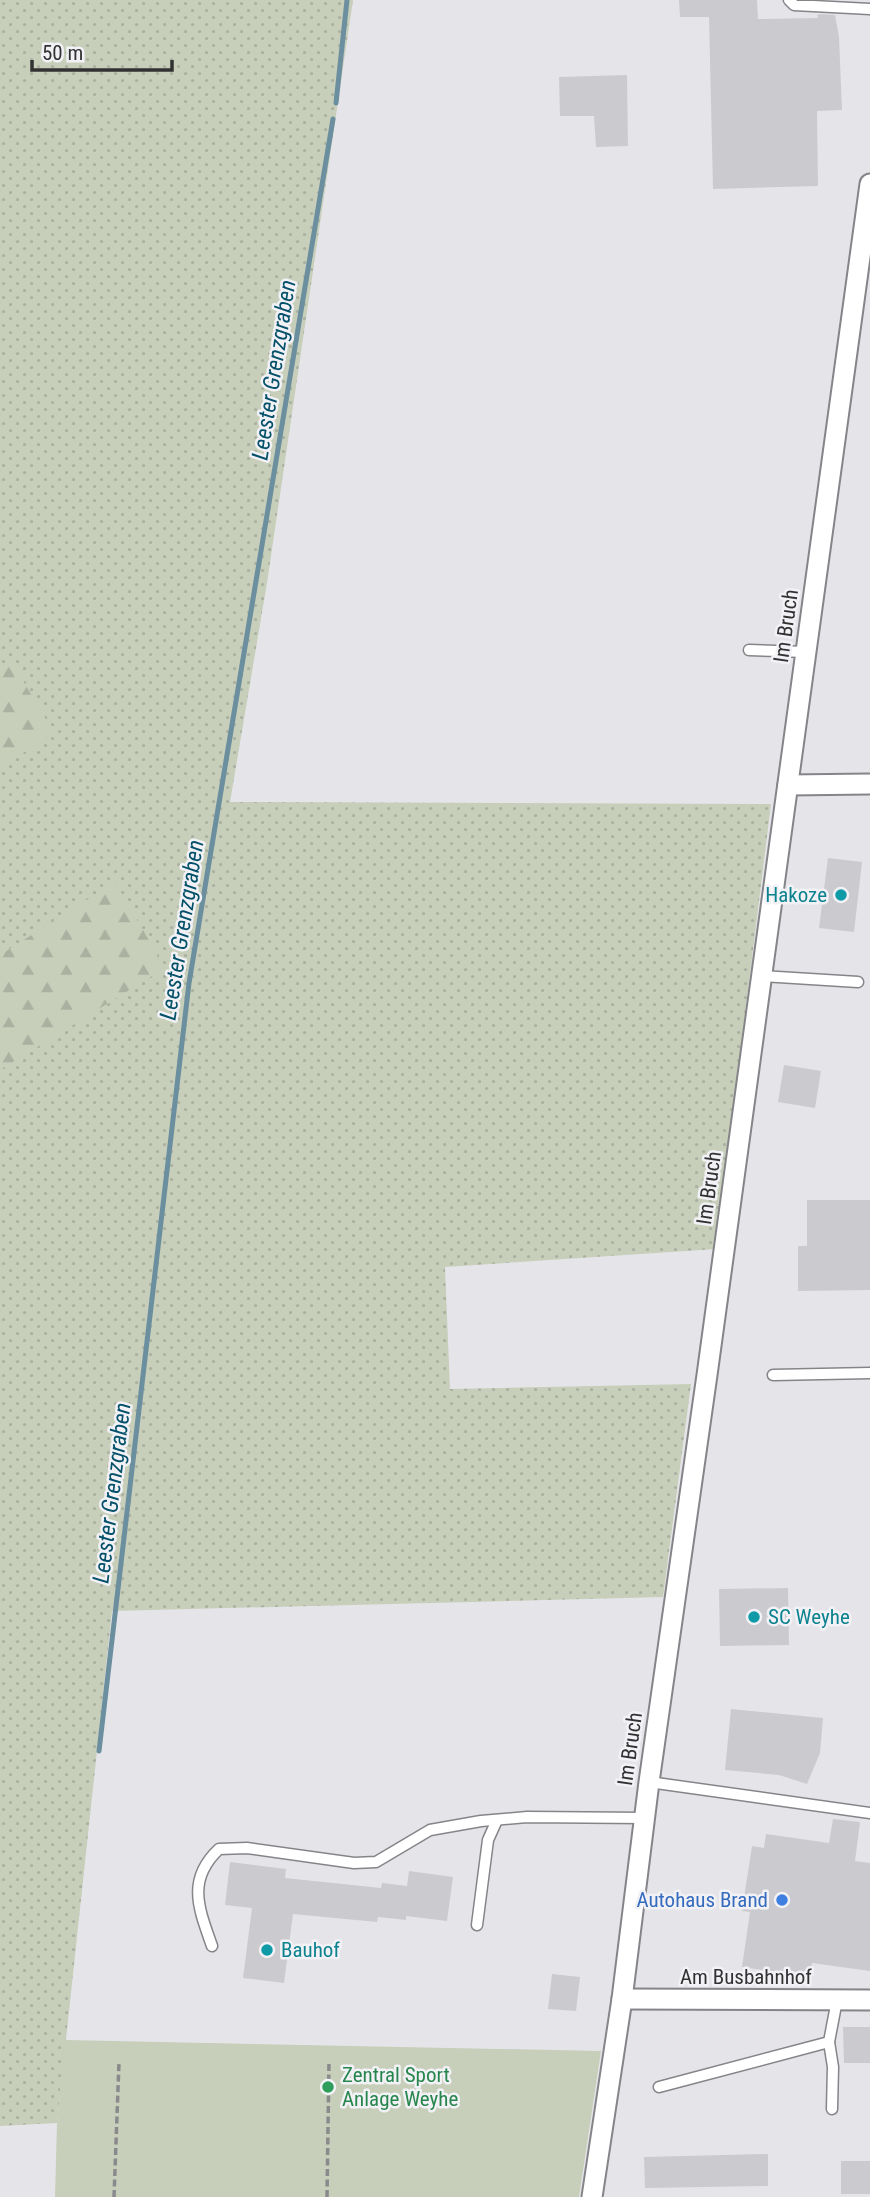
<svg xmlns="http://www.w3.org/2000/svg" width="870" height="2197" font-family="'Roboto Condensed',sans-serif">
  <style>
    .grass { fill: url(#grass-dots) }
    .forest { fill: url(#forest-firs) }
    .green { fill: #c7ceba }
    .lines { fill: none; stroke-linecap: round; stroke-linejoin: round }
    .stream { stroke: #6b8f9f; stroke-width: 5 }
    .building { fill: #cbcbcf }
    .service-casing { stroke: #858589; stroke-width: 13 }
    .minor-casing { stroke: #858589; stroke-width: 23 }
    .path { stroke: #8a8a8c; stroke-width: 3.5; stroke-dasharray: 7 3.5; stroke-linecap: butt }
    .service { stroke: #fff; stroke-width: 10 }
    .minor { stroke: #fff; stroke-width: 19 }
    .culture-dot { fill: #0f9aa8; stroke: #f2f2f6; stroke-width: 2.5 }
    .shop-dot { fill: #3f7fe0; stroke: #f2f2f6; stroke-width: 2.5 }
    .leisure-dot { fill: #2e9e5b; stroke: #f2f2f6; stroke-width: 2.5 }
    .labels { text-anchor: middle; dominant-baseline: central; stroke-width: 5; stroke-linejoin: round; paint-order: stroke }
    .street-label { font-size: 21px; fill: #323233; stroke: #f2f2f6 }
    .culture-label { font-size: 21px; fill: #0d838f; stroke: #f2f2f6; text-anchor: start }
    .shop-label { font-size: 21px; fill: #366cbe; stroke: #f2f2f6; text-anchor: end }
    .leisure-label { font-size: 21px; fill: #27864d; stroke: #f2f2f6; text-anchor: start }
    .water-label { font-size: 23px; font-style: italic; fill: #05516a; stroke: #f2f2f6 }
  </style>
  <defs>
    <pattern id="grass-dots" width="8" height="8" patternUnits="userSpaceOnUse" patternTransform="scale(1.75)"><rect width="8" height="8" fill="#c7ceba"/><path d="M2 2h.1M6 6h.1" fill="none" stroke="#abb1a0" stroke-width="1.8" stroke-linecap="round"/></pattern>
    <pattern id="forest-firs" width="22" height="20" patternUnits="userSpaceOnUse" patternTransform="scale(1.75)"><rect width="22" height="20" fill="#c7ceba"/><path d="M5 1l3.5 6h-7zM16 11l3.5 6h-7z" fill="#abb1a0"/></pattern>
  </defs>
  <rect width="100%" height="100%" fill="#e5e5e9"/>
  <polygon class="grass" points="0,0 353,0 267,583 230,802 771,804 716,1249 445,1267 450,1389 691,1384 663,1597 112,1611 57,2123 0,2126"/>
  <g class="forest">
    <polygon points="13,664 54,733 0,768 0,672"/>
    <polygon points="115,882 165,968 0,1070 0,955"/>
  </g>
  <polygon class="green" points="65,2040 601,2051 579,2197 55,2197 57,2123"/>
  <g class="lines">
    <g class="stream">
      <polyline points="336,103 347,0"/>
      <polyline points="99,1751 189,983 333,119"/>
    </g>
  </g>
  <g class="building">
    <polygon points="679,0 757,0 758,19 818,18 817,15 821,14 835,15 839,37 842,110 817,111 818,186 713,189 709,17 680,17"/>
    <polygon points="627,75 628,146 596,147 594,116 560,116 559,77"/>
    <polygon points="828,858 862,862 854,932 819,928"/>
    <polygon points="784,1065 821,1071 815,1108 778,1102"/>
    <polygon points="807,1200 870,1200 870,1290 798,1291 798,1246 807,1246"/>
    <polygon points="788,1588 789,1645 720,1646 719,1589"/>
    <polygon points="731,1709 823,1718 820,1753 807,1784 779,1775 725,1770"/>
    <polygon points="833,1819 860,1822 855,1861 870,1863 870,1971 812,1963 810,1977 742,1967 750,1912 742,1911 752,1846 764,1848 766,1834 829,1843"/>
    <polygon points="230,1862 286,1869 285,1878 381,1888 382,1883 407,1886 409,1871 453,1877 447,1921 406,1916 406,1920 378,1917 377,1922 293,1914 284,1983 243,1978 252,1908 225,1905"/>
    <polygon points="552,1974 580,1977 576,2011 548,2009"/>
    <polygon points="843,2027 870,2027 870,2063 844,2063"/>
    <polygon points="768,2154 768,2186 645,2188 644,2157"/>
    <rect x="841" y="2161" width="29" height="33"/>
  </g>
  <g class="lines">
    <defs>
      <g id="service">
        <polyline points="789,0 794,5 870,9"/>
        <polyline points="749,650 806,652"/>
        <polyline points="761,976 858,982"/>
        <polyline points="773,1375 870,1373"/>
        <polyline points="649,1782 870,1813"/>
        <polyline points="477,1925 488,1840 497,1820"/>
        <path d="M212,1946C199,1909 186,1880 219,1849L247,1848L354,1863L376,1862L430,1830L481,1821L527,1817L644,1818"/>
        <polyline points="659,2087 829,2042"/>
        <polyline points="832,2109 833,2067 829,2042 837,2000"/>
      </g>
      <g id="minor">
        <polyline points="788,785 870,784"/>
        <polyline points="622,1999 870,2000"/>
        <polyline points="592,2197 622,1999 649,1782 707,1375 870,184"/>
      </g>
    </defs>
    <use href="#service" class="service-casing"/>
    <use href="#minor" class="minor-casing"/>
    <g class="path">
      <polyline points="114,2197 119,2062"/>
      <polyline points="327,2197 329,2062"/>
    </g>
    <use href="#service" class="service"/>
    <use href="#minor" class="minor"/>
  </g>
  <g class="culture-dot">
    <circle cx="841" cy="895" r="7"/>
    <circle cx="754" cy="1617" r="7"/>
    <circle cx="267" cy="1950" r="7"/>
  </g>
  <circle class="shop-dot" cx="782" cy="1900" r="7"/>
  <circle class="leisure-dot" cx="328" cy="2087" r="7"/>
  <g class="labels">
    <g class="street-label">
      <text transform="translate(786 626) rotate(-82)">Im Bruch</text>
      <text transform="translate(709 1188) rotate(-82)">Im Bruch</text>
      <text transform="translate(630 1749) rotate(-82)">Im Bruch</text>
      <text x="746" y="1977">Am Busbahnhof</text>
    </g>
    <g class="culture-label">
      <text x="827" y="895" text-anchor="end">Hakoze</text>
      <text x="768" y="1617">SC Weyhe</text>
      <text x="281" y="1950">Bauhof</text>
    </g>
    <g class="shop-label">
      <text x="768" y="1900">Autohaus Brand</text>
    </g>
    <g class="leisure-label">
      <text x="342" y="2075">Zentral Sport<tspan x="342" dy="24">Anlage Weyhe</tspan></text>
    </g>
    <g class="water-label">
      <text transform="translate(274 370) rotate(-81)">Leester Grenzgraben</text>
      <text transform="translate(182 930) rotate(-81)">Leester Grenzgraben</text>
      <text transform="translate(112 1493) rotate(-83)">Leester Grenzgraben</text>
    </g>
  </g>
  <path d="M32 60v10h140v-10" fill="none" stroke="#323233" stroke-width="3.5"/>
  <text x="42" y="60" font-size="21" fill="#323233" stroke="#f2f2f6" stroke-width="5" paint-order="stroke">50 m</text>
</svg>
